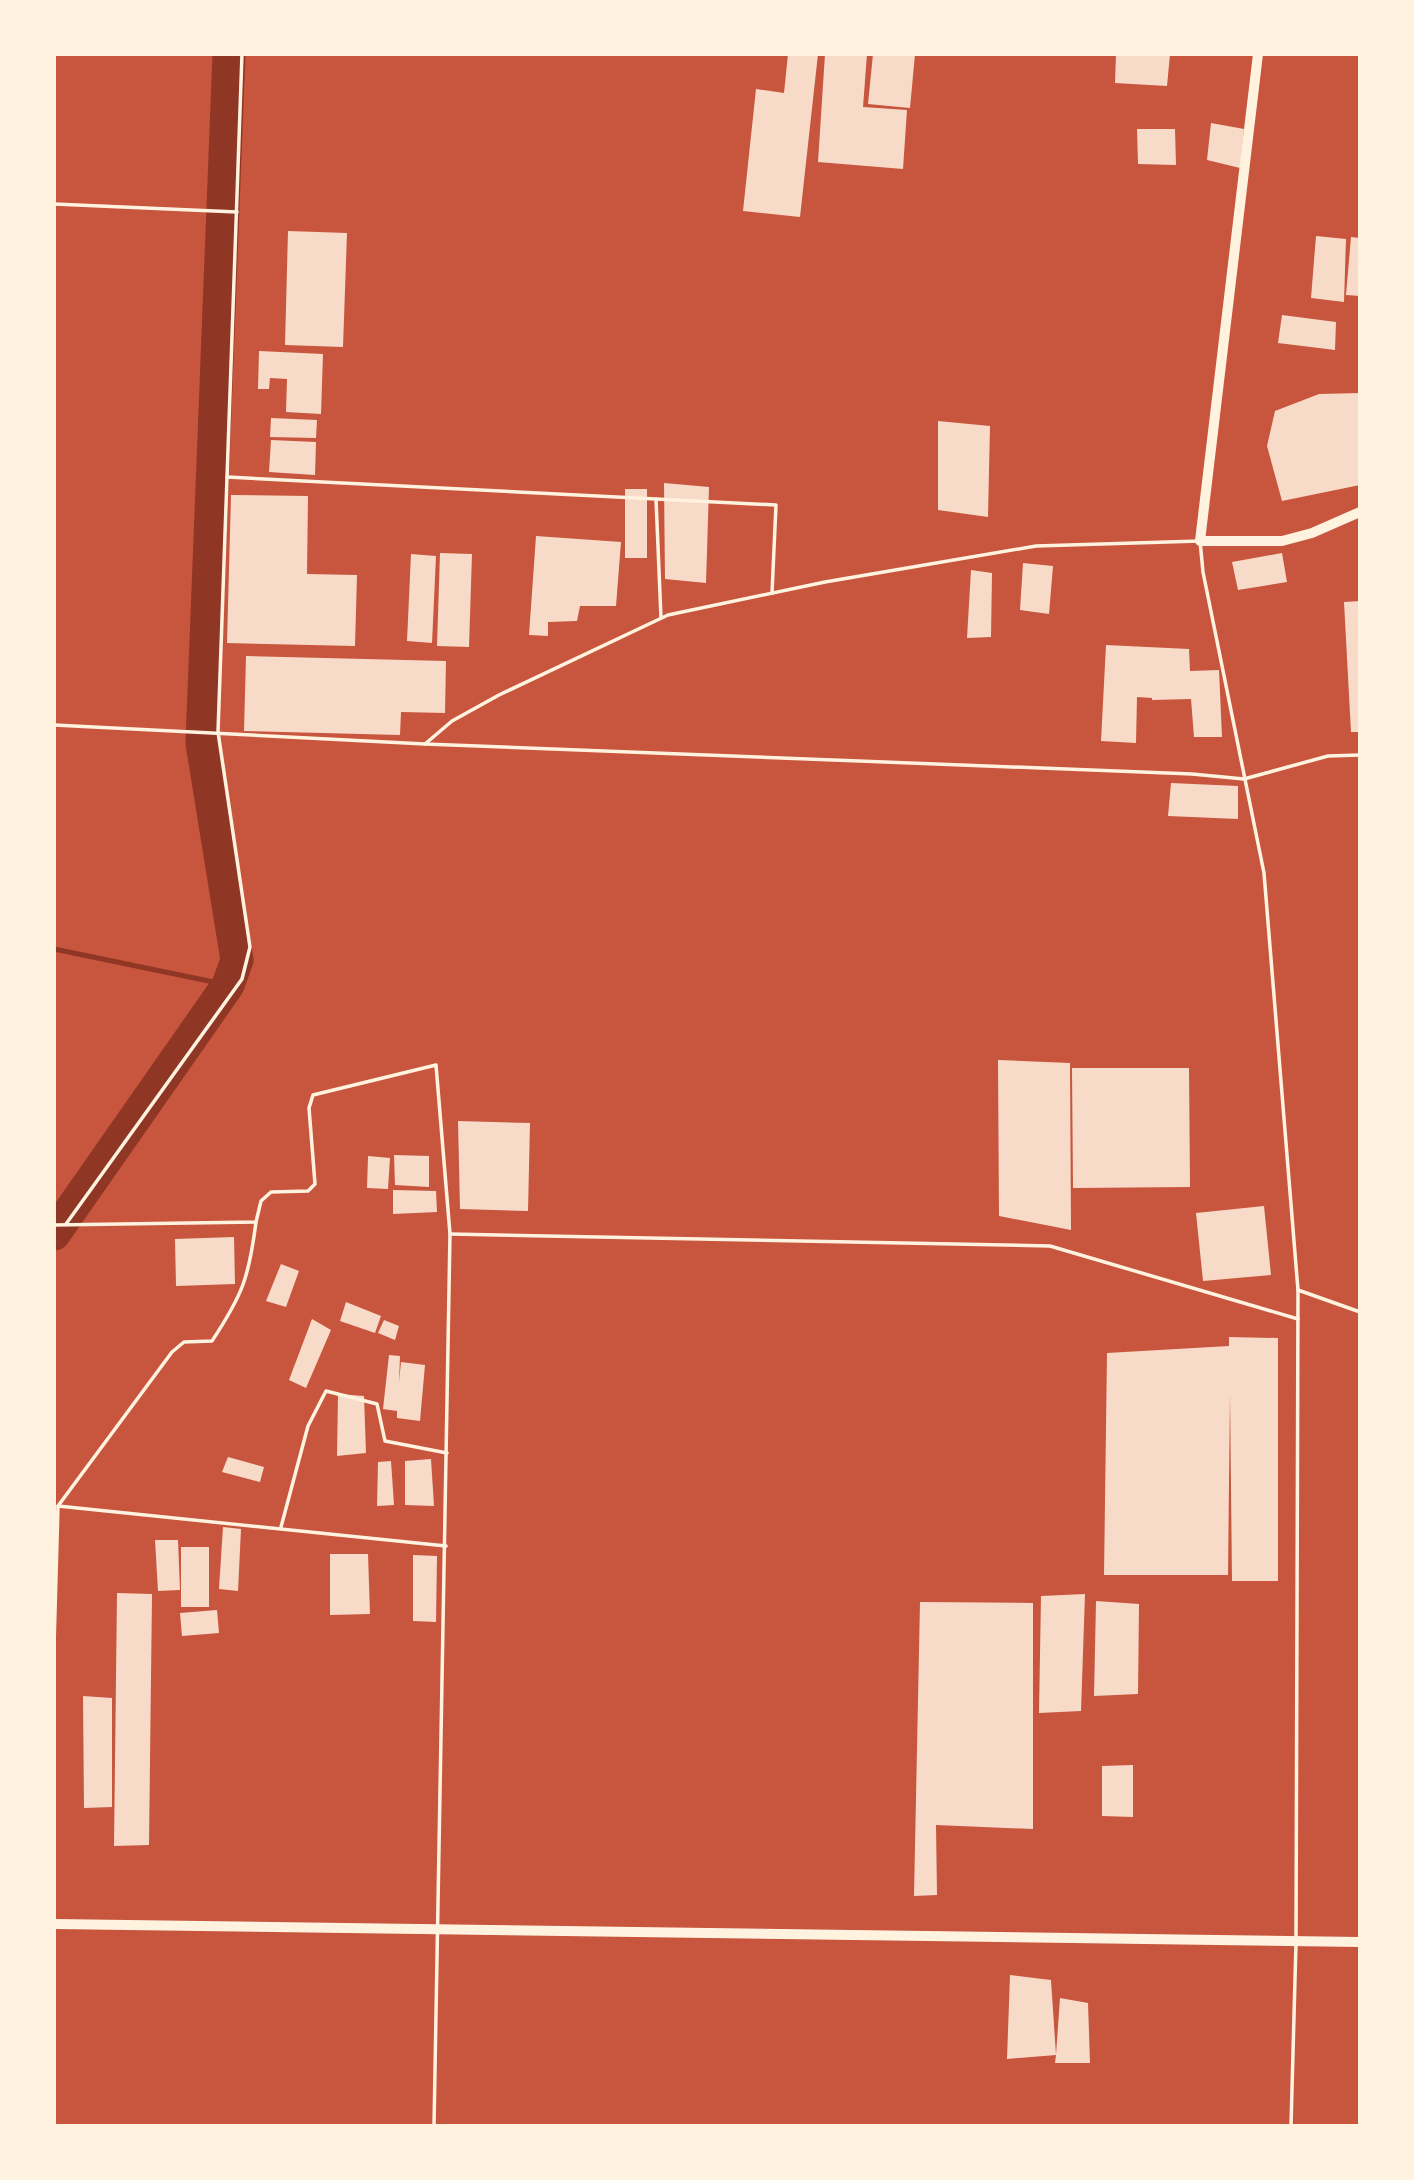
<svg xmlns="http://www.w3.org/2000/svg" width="1414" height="2180" font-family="'Varela Round',sans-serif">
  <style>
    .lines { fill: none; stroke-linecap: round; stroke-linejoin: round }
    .stream { stroke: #8f3625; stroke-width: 5 }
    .river { stroke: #8f3625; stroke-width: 33 }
    .building { fill: #f7dbc8 }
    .service { stroke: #fff3e0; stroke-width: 3.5 }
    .tertiary { stroke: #fff3e0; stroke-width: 10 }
  </style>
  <rect width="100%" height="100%" fill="#c8553d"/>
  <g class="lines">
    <polyline class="stream" points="54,949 228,985"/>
    <polyline class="river" points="54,1234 228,985 237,960 202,743 229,54"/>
  </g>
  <g class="building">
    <polygon points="788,54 818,54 800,217 743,211 756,89 784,93"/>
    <polygon points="825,54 867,54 863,107 907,110 903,169 818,162"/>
    <polygon points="873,54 915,54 910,108 868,104"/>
    <polygon points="1116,54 1170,54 1167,86 1115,83"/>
    <polygon points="1211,123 1244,129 1240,168 1207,160"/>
    <polygon points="1137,129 1175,129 1176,165 1138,164"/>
    <polygon points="288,231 347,233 343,347 285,345"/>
    <polygon points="1316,236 1346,239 1344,302 1311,298"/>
    <polygon points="1351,237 1360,238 1360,296 1346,295"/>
    <polygon points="1282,315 1336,322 1335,350 1278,343"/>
    <polygon points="259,351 323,354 321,414 286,412 287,379 270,378 269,389 258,389"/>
    <polygon points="1360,393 1360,485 1282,501 1267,446 1275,411 1319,394"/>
    <polygon points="271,418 317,420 316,438 270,437"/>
    <polygon points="938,421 990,426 988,517 938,510"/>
    <polygon points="271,440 316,442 315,475 269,472"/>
    <polygon points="664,483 709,487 706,583 665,579"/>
    <rect x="625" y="489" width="22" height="69"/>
    <polygon points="231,495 308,496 307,574 357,575 355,646 227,643"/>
    <polygon points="536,536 621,542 616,606 580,606 577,621 548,622 548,636 529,635"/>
    <polygon points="440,553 472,554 469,647 437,646"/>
    <polygon points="1282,553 1287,582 1238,590 1232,562"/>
    <polygon points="411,554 436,556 432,643 407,641"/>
    <polygon points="1023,563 1053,566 1049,614 1020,610"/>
    <polygon points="971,570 992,573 991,637 967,638"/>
    <polygon points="1360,601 1360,732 1351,732 1344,602"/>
    <polygon points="1106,645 1189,649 1190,671 1219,670 1222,737 1194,737 1191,699 1152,700 1152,698 1137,697 1136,743 1101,741"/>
    <polygon points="246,656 446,661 445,713 401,712 400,735 244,731"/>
    <polygon points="1171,783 1238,786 1238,819 1168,816"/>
    <polygon points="998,1060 1070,1063 1071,1230 999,1216"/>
    <polygon points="1072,1068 1189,1068 1190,1187 1073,1188"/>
    <polygon points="458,1121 530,1123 528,1211 460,1209"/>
    <polygon points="394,1155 429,1156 429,1187 395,1185"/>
    <polygon points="368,1156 390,1158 388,1189 367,1188"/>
    <polygon points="393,1190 436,1191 437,1212 393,1214"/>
    <polygon points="1264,1206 1271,1275 1203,1281 1196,1213"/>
    <polygon points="234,1237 235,1284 176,1286 175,1239"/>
    <polygon points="281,1264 299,1271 286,1307 266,1301"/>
    <polygon points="346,1302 381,1316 375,1333 340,1321"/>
    <polygon points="312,1319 331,1330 306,1388 289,1380"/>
    <polygon points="384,1320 399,1326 395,1340 378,1333"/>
    <polygon points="1229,1337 1278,1338 1278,1581 1232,1581 1230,1394 1228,1575 1104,1575 1107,1353 1229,1346"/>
    <polygon points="389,1355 400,1356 399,1382 401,1362 425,1365 420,1421 397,1418 397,1411 383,1409"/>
    <polygon points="338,1394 364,1396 366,1453 337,1456"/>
    <polygon points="228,1457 264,1467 260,1482 222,1472"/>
    <polygon points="431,1459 434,1506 405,1505 405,1461"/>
    <polygon points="391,1461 394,1505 377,1506 378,1462"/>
    <polygon points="223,1527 241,1529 238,1591 219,1589"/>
    <polygon points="155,1540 178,1540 180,1590 158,1591"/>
    <rect x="181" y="1547" width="28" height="60"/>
    <polygon points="330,1554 368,1554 370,1614 330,1615"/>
    <polygon points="413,1555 437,1556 436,1622 413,1621"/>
    <polygon points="117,1593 152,1594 149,1845 114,1846"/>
    <polygon points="1085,1594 1081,1711 1039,1713 1041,1596"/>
    <polygon points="1096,1601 1139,1604 1138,1694 1094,1696"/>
    <polygon points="920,1602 1033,1603 1033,1829 936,1825 937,1895 914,1896"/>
    <polygon points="217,1610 219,1633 182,1636 180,1613"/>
    <polygon points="83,1696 112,1698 112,1807 84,1808"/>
    <polygon points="1133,1765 1133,1817 1102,1816 1102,1766"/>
    <polygon points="1010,1975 1051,1980 1056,2055 1060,1998 1088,2003 1090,2063 1055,2063 1056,2055 1007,2059"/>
  </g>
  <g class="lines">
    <g class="service">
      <polyline points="54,204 237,212"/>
      <polyline points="227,477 656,499 661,618"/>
      <polyline points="656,499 776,505 772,593"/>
      <polyline points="54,725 425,744 1192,774 1244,779 1328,756 1360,755"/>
      <polyline points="425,744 452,721 499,695 668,615 825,582 1036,546 1200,541 1203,572 1264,873 1298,1290 1296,1943 1291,2126"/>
      <polyline points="66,1224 242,979 250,947 218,732 242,54"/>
      <polyline points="54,1225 256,1222 261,1201 271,1192 308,1191 315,1184 309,1108 313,1095 436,1065 450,1234 434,2126"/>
      <polyline points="450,1234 1050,1246 1298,1319"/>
      <polyline points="1298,1290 1360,1312"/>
      <polyline points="58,1506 446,1546"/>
      <polyline points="281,1527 308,1426 326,1391 377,1404 385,1441 447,1453"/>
      <path d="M54,1646L58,1506L172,1352L184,1342L212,1341C243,1294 249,1277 256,1222"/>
    </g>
    <g class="tertiary">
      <polyline points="1258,54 1200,541 1282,541 1312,533 1360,512"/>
      <polyline points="54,1924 1360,1942"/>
    </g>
  </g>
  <rect width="1414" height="2180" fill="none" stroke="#fff3e0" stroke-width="112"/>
</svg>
